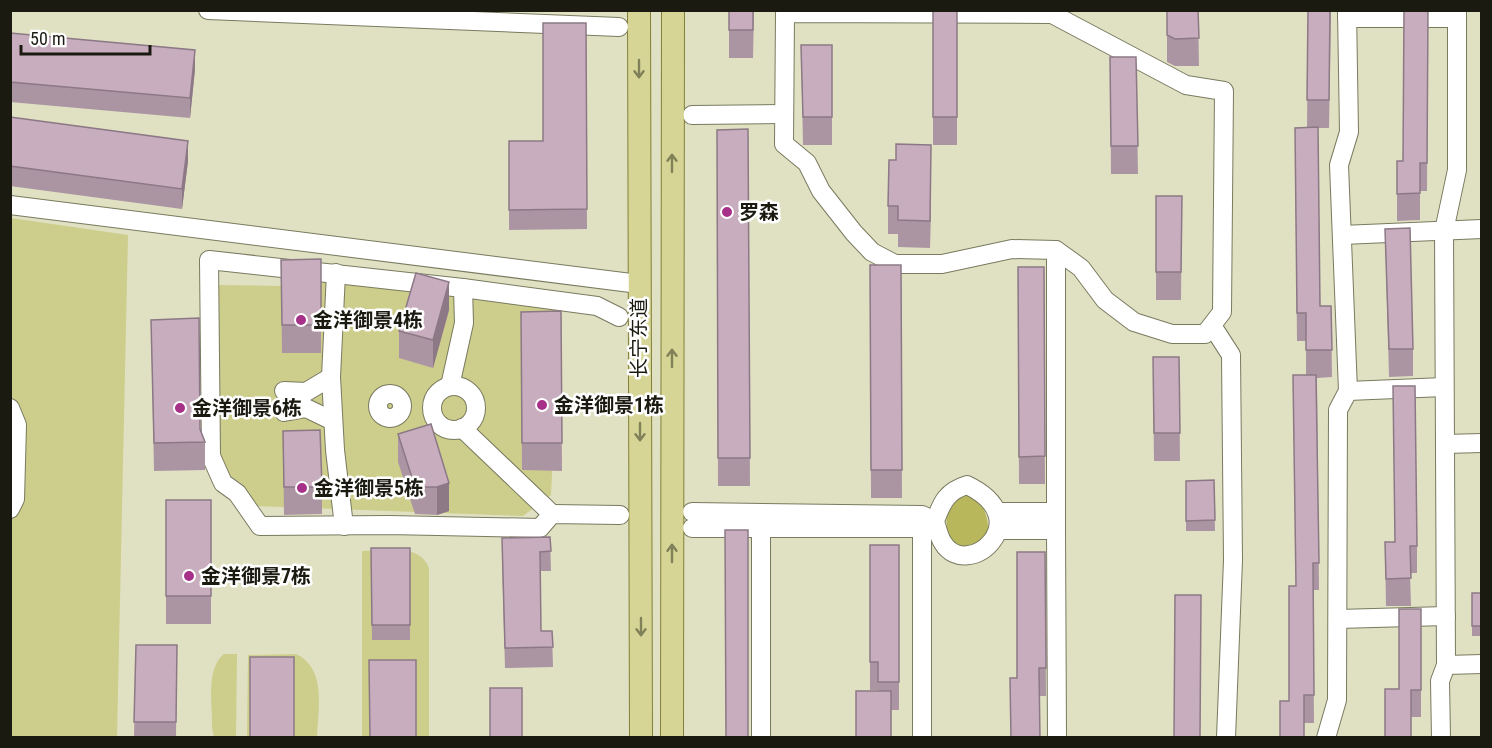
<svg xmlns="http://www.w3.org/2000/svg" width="1492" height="748" font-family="'Roboto Condensed','Noto Sans SC',sans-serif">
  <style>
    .green { fill: #cdcd8c }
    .water { fill: #b8b75c }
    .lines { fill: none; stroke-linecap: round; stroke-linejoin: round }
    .minor-casing { stroke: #797a5f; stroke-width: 20 }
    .major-casing { stroke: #828139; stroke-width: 24 }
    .minor { stroke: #fff; stroke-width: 18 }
    .major { stroke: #d6d595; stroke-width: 22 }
    .wall { fill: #ac95a3 }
    .shaded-wall { fill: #8c7985 }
    .building { fill: #c8adbe; stroke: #8c7985; stroke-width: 1.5 }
    .oneway { stroke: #818159 }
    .poi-dot { fill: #a73189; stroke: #fff; stroke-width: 2 }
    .labels { text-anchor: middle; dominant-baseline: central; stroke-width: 5; stroke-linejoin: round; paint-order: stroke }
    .poi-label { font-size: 20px; font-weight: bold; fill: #1a1a10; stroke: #fff; text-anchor: start }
    .street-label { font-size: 20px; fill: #1a1a10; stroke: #fff }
  </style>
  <rect width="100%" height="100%" fill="#e0e1c3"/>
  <g class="green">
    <polygon points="11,218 128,235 117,737 11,738"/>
    <polygon points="283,273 560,308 551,495 523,516 255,506 242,484 227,473 218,457 214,285 282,286"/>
    <path d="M362,551C383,551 422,543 429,569V737L362,738Z"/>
    <path d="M224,654H237L236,737H214L212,728C213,705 205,669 224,654Z"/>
    <path d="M296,654C327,669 318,708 317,737L247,738L248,655Z"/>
  </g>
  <path class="water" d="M974,492C986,510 998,535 975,550L953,547C945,528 944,516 952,497Z"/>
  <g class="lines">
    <defs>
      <g id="minor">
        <polyline points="208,10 619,27"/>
        <polyline points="1457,10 1457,170 1444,231 1446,665 1482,664"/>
        <polygon points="785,13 1052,14 1186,85 1224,91 1222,312 1205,334 1172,334 1134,322 1105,300 1081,268 1056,250 1012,249 942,264 895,264 872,252 854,233 821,191 807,163 784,144"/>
        <polyline points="1347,18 1457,18"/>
        <polyline points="692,115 784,114"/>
        <polyline points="10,205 639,284"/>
        <polyline points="1342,235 1482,229"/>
        <polyline points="1056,250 1056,512"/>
        <polyline points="336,273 331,377 335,450 344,526"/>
        <polyline points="619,317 597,306 463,288 209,260 211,456 223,483 237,493 260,526 389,525 540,528 552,514 620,515"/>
        <polyline points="1213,327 1231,355 1233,560 1226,738"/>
        <polyline points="450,386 464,323 463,288"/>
        <circle cx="454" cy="408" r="22"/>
        <polyline points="284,391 306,392 331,377"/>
        <polyline points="1348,391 1444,387"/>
        <circle cx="390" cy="406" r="12"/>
        <polyline points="10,408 17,425 15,499 10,509"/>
        <polyline points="284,412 306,408 333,421"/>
        <polyline points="462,428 552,514"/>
        <polyline points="1445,444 1482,443"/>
        <path d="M967,485C1040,520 967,582 943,543C939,537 937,528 935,521C942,502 947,491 967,485Z"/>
        <polyline points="692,512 922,515 935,521 922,528"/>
        <polyline points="998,512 1056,512 1056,530 998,530"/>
        <polyline points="692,528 922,528 922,738"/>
        <polyline points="761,528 761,738"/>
        <polyline points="1056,530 1057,738"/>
        <polyline points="1338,619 1446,616"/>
        <polyline points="1326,738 1337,700 1338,410 1348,391 1339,165 1349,132 1347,10"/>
        <polyline points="1441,738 1440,681 1446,665"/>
      </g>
      <g id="major">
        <polyline points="639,10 641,738"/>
        <polyline points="672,738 673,10"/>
      </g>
    </defs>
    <use href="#minor" class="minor-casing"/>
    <use href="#major" class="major-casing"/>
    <use href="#minor" class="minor"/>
    <use href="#major" class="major"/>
  </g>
  <g class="wall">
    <polygon points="729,10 754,10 753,58 729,58"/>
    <rect x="933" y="10" width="24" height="135"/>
    <polygon points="1167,10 1198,10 1199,66 1175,66 1167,62"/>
    <polygon points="1308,10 1331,10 1329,128 1318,128 1320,306 1331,306 1332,377 1317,378 1319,590 1313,590 1314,723 1304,723 1289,701 1296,586 1293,375 1306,375 1306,341 1297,341 1295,128 1307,128"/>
    <polygon points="1428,11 1427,191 1420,191 1420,220 1397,221 1397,161 1403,161"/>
    <polygon points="586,23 587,229 509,230 509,141 543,141"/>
    <polygon points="10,33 195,69 190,118 10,102"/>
    <polygon points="801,45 832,45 832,145 803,145"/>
    <polygon points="1110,57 1136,57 1138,174 1111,174"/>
    <polygon points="10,117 188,161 182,209 10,186"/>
    <polygon points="748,129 750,486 718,486 717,130"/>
    <polygon points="931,173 930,248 898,247 898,234 888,234 888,206"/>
    <polygon points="1156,196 1182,196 1181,300 1156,300"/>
    <polygon points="1385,229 1413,349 1413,376 1389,377"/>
    <polygon points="321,259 321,353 282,353 281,260"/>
    <polygon points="870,265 901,265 902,498 871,498"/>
    <polygon points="1018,267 1044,267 1045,484 1019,484"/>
    <polygon points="449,310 433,368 399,358 399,331"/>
    <polygon points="561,311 562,471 522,470 521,312"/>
    <polygon points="151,320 200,429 205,442 205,470 154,471"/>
    <polygon points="1179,357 1180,461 1154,461 1153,385"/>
    <polygon points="431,424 449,511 437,515 415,514 398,462 398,434"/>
    <polygon points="283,431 322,487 322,514 284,515"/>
    <polygon points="1214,480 1215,531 1186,531 1186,481"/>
    <rect x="166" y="500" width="45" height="124"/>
    <polygon points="550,537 551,571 540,571 541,631 552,631 553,667 505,668 502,558"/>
    <polygon points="1385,542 1395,542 1417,546 1417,573 1410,573 1411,606 1386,606"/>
    <polygon points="870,545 899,545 899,710 891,710 878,690 870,690"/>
    <polygon points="371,548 410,548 410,640 372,640"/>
    <polygon points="1045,552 1046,696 1039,696 1017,678"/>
    <rect x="1472" y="593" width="10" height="43"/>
    <polygon points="1421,609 1421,717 1411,717 1399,689"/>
    <polygon points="136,645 177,645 176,738 134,737"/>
  </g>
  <g class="shaded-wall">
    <polygon points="195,50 195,69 190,118 190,98"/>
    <polygon points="188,141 188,161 182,209 182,189"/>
    <polygon points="931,145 931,173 930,248 930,221"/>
    <polygon points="449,282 449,310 433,368 433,340"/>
    <polygon points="449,483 449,511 437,515 437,487"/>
  </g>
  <g class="building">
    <rect x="729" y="10" width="24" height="20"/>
    <rect x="933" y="10" width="24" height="107"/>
    <polygon points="1167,10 1198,10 1199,38 1175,39 1167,35"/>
    <polygon points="1308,10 1330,10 1329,100 1307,100"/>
    <polygon points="1404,10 1428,11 1427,163 1420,163 1420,193 1397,194 1397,161 1403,161"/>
    <polygon points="543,23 586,23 587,209 509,210 509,141 543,141"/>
    <polygon points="10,33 195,50 190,98 10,82"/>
    <polygon points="801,45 832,45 832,117 803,117"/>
    <polygon points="1110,57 1136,57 1138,146 1111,146"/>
    <polygon points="10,117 188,141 182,189 10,166"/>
    <polygon points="1318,127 1320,306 1331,306 1332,350 1306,350 1306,313 1297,313 1295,128"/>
    <polygon points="748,129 750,458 718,458 717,130"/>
    <polygon points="896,144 931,145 930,221 898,220 898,206 888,206 889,160 896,160"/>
    <polygon points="1156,196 1182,196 1181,272 1156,272"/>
    <polygon points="1410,228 1413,349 1389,349 1385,229"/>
    <polygon points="321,259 321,325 282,325 281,260"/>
    <polygon points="870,265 901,265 902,470 871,470"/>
    <polygon points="1018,267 1044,267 1045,456 1019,457"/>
    <polygon points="416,273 449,282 433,340 399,331"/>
    <polygon points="561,311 562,443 522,443 521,312"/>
    <polygon points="199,318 200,429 205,442 154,443 151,320"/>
    <polygon points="1153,357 1179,357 1180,433 1154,433"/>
    <polygon points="1293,375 1316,375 1319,563 1313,563 1314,695 1304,695 1304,738 1280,738 1280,701 1289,701 1289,586 1296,586"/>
    <polygon points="1393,386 1415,386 1417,546 1410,546 1411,578 1386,579 1385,542 1395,542"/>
    <polygon points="431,424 449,483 437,487 415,487 398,434"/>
    <polygon points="320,430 322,487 284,487 283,431"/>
    <polygon points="1214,480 1215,520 1186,521 1186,481"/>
    <rect x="166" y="500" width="45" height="96"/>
    <polygon points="725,530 748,530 748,738 726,738"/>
    <polygon points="550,537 551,551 540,552 541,631 552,631 553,647 505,648 502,538"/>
    <polygon points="870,545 899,545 899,682 878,682 878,662 870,662"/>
    <polygon points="371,548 410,548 410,625 372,625"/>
    <polygon points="1017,552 1045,552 1046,668 1039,668 1040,738 1011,738 1010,678 1017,678"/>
    <rect x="1472" y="593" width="10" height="33"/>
    <polygon points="1175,595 1201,595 1200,738 1174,738"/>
    <polygon points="1399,609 1421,609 1421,690 1411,690 1411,738 1385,738 1385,689 1399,689"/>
    <polygon points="136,645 177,645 176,722 134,722"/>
    <rect x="250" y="657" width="44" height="81"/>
    <polygon points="369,660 416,660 416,738 370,738"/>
    <rect x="490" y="688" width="32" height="50"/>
    <rect x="856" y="691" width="35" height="47"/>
  </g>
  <defs><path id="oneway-shaft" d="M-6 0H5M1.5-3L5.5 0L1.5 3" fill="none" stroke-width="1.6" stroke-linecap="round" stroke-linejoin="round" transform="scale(1.5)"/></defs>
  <g class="oneway">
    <use href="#oneway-shaft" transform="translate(639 69) rotate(90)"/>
    <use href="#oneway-shaft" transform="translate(672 163) rotate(-90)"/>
    <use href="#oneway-shaft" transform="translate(672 358) rotate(-90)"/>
    <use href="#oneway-shaft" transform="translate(640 432) rotate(90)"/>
    <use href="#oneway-shaft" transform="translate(672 553) rotate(-90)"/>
    <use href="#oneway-shaft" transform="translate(641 627) rotate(90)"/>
  </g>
  <g class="poi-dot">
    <circle cx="727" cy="212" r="6"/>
    <circle cx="301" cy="320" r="6"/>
    <circle cx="542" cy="405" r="6"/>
    <circle cx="180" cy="408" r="6"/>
    <circle cx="302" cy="488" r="6"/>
    <circle cx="189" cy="576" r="6"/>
  </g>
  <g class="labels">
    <g class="poi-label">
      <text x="739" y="212">罗森</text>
      <text x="313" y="320">金洋御景4栋</text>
      <text x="554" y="405">金洋御景1栋</text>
      <text x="192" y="408">金洋御景6栋</text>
      <text x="314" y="488">金洋御景5栋</text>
      <text x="201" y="576">金洋御景7栋</text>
    </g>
    <g class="street-label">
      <text transform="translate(639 338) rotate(-90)">长宁东道</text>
    </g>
  </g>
  <rect width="1492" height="748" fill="none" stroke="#1a1a10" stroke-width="24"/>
  <path d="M21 45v9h129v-9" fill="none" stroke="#1a1a10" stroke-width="3"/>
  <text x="30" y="45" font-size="18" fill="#1a1a10" stroke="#ffffff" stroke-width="4.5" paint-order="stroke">50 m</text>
</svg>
